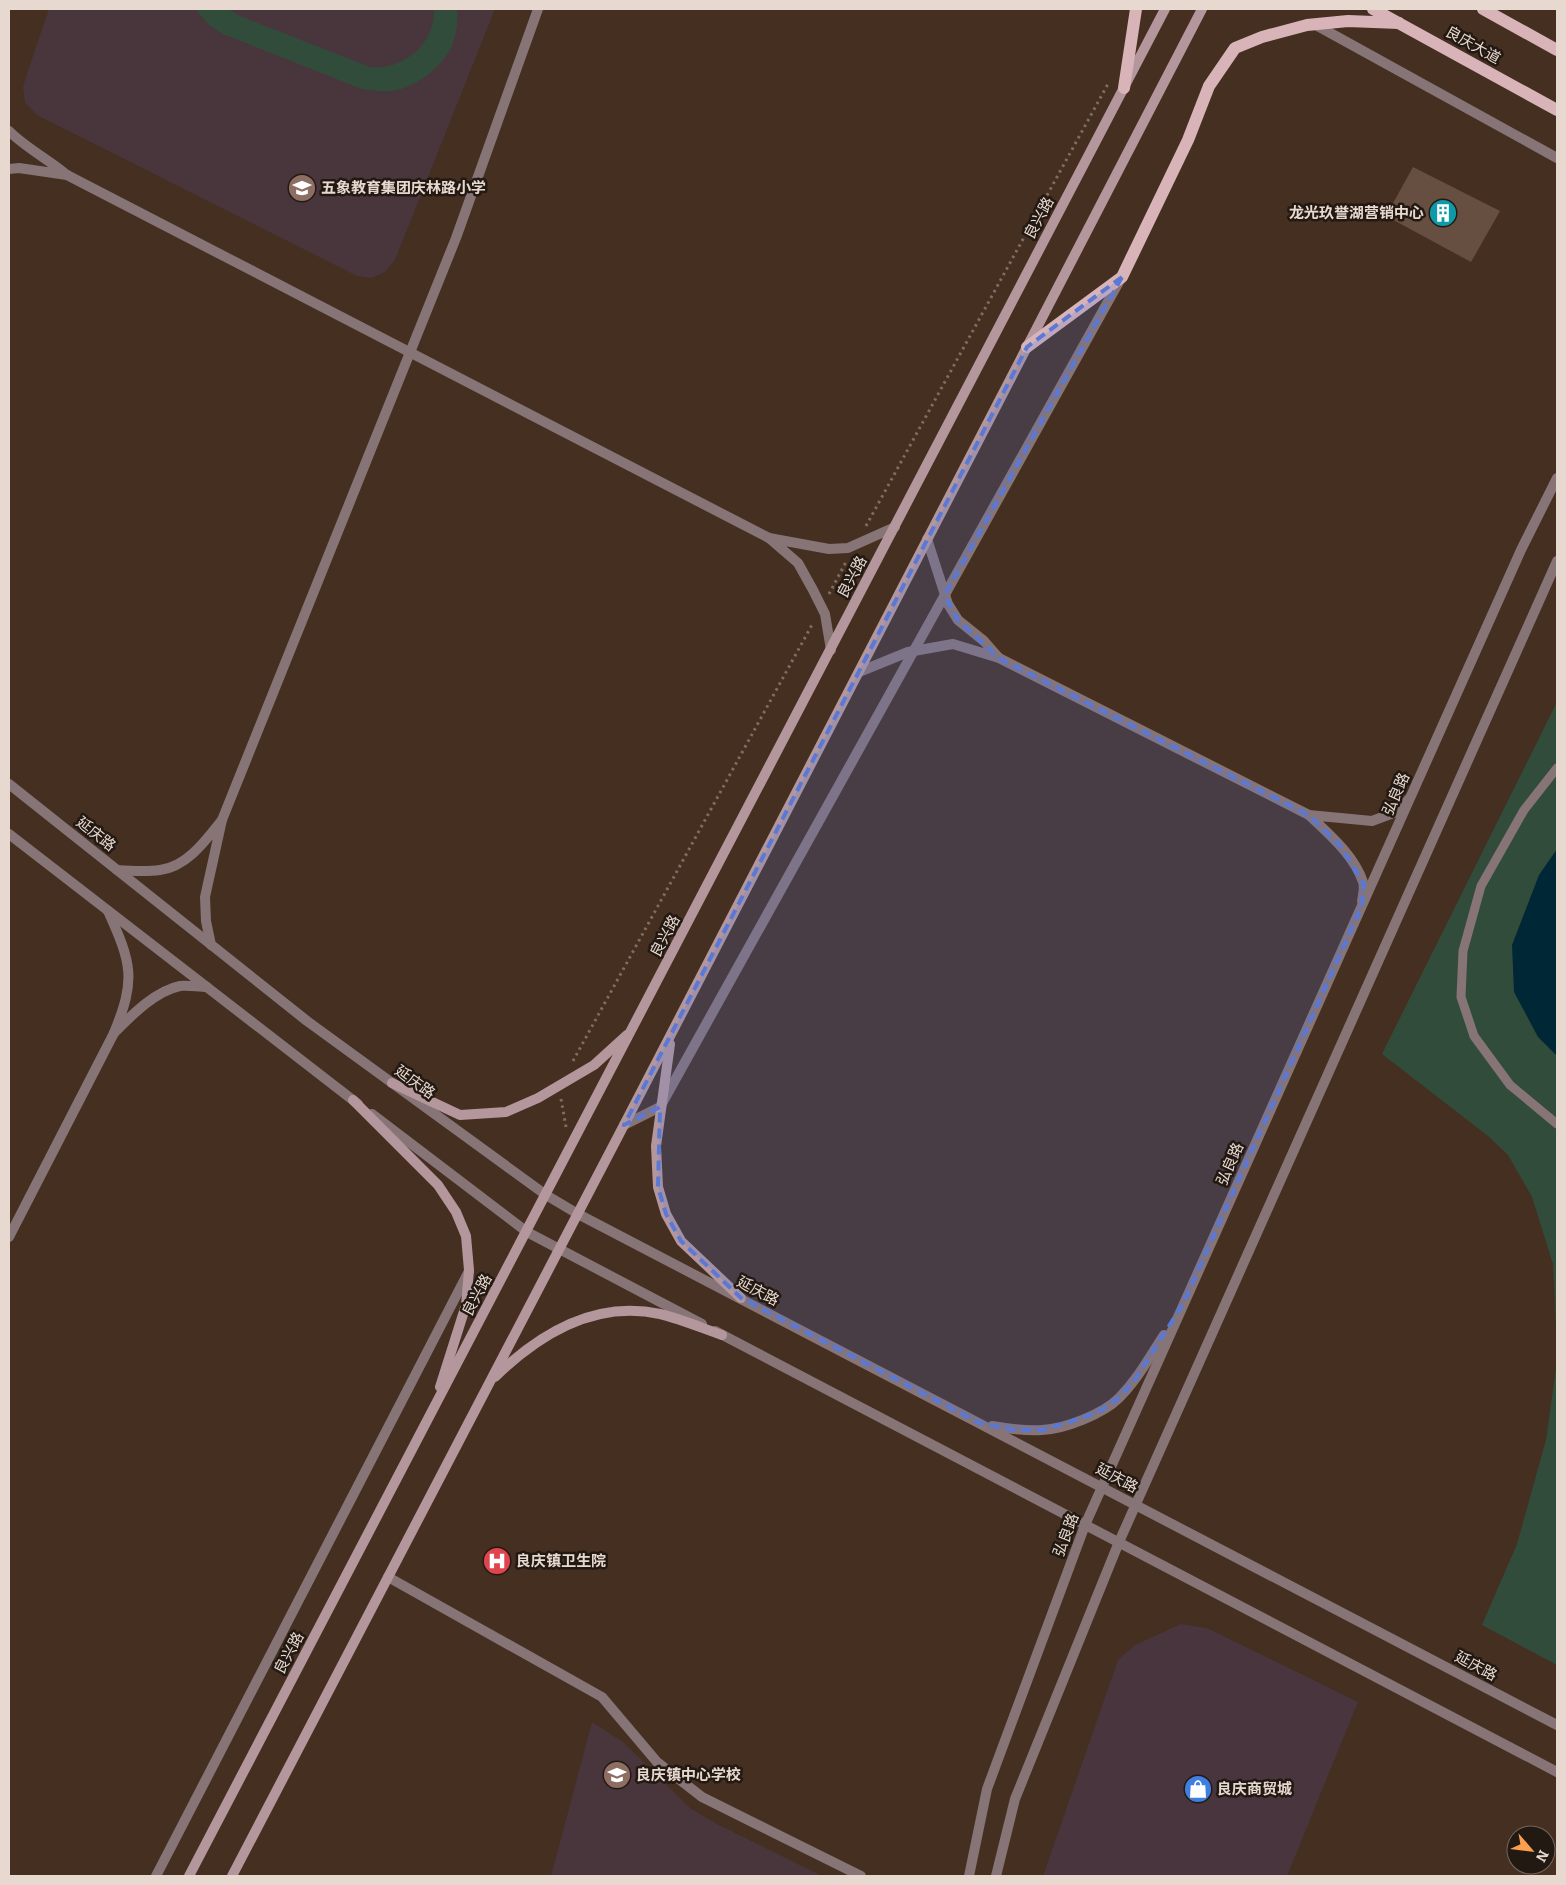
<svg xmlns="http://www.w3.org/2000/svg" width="1566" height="1885" font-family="Bitter,'Noto Sans SC',serif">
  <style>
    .commercial { fill: #48353e }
    .education { fill: #49353c }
    .green { fill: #324c3c }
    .water { fill: #002736 }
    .building { fill: #664f40 }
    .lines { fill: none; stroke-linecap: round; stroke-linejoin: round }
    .path { stroke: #7f6d60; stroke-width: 3; stroke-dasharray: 2.5 4; stroke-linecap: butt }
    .service { stroke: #867476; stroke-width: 9 }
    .minor { stroke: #867476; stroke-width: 10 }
    .tertiary { stroke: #867476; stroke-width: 10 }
    .secondary { stroke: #b4979c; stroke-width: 10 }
    .primary { stroke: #d8b3b8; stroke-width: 12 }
    .marked { fill: #5a78d6; fill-opacity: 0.2; stroke: #5a78d6; stroke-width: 4; stroke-dasharray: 10 6; stroke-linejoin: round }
    .labels { text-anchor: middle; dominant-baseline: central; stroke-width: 5; stroke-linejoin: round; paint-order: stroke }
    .street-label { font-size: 15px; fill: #e7d9d0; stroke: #231913 }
    .poi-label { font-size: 15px; font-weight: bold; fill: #e7d9d0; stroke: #231913; text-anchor: start }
  </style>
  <rect width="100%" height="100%" fill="#442f21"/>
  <polygon class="commercial" points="1181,1624 1207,1628 1358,1702 1287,1876 1043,1876 1118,1660 1135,1645"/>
  <g class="education">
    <polygon points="49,9 495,9 395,260 385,272 372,278 357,276 37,115 25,103 23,87 28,70"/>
    <polygon points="592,1722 623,1742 690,1808 717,1824 822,1876 551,1876"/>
  </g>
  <g class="green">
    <path d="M195,9H228L240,16L370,67C404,70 435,44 434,9H457C458,21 457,32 453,43C445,66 413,90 390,91C381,92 371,90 362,89L223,34L210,26Z"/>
    <polygon points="1557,702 1557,1345 1553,1264 1532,1197 1508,1155 1488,1136 1382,1054"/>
    <polygon points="1557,1361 1557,1665 1482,1625 1517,1544 1546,1440"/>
  </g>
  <polygon class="water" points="1557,849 1557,1056 1538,1037 1514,992 1512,945 1539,875"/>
  <polygon class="building" points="1413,167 1500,211 1471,262 1386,216"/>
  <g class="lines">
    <g class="path">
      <polyline points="866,526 1109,82"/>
      <polyline points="829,594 847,560"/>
      <polyline points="573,1061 813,623"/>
      <polyline points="561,1099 566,1127"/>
    </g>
    <polyline class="service" points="1557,768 1524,810 1481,886 1463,951 1461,997 1474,1036 1510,1085 1557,1124"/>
    <g class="minor">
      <polyline points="1314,24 1557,158"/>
      <path d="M9,131C26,148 48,159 67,175L19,168L9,169"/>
      <polyline points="67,175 769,538"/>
      <polyline points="831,650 825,614 813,590 798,563 769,538 829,549 848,548 895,527"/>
      <polyline points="999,658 1309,815"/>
      <polyline points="859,672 908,652 953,644 999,658 984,641 958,620 948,604 927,539"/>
      <polyline points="222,820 456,238 538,9"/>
      <path d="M117,870C131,871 146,872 160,870C187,867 206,840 222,820L205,897L206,921L211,945"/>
      <path d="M1362,901C1363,895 1365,887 1363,882C1354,855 1329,834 1309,815L1372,821L1396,812L1409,799"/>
      <path d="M108,911C132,964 136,979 114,1033C131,1016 155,991 180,986C188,985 198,987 207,987"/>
      <polyline points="624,1125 660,1107 1120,280"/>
      <polyline points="9,1237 114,1033"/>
      <polyline points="388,1577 602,1697 657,1762 702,1797 861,1876"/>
      <polyline points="156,1876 469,1271"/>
    </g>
    <g class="tertiary">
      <polyline points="9,784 307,1021 546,1195 578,1214 1557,1725"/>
      <polyline points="9,834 358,1104"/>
      <polyline points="372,1114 527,1232 702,1324"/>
      <polyline points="715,1331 1557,1772"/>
      <path d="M992,1426C1009,1429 1025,1431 1042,1430C1065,1429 1103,1414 1119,1398C1138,1379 1150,1356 1164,1335"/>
      <polyline points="969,1876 987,1789 1085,1525 1521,550 1557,478"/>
      <polyline points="996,1876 1015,1799 1119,1542 1557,561"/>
    </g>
    <g class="secondary">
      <polyline points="670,1044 656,1146 658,1187 666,1214 681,1241 741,1298"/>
      <polyline points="392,1083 460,1115 506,1112 538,1098 594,1065 627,1035"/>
      <polyline points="353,1100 438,1185 456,1212 466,1236 469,1270 466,1305 440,1387"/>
      <path d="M495,1377C539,1334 596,1300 660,1314C681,1319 702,1328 722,1335"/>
      <polyline points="189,1876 1165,9"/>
      <polyline points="232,1876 624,1125 1202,9"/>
    </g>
    <g class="primary">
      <polyline points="1373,9 1557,110"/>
      <polyline points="1483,9 1557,50"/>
      <polyline points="1124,88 1136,9"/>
      <polyline points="1027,347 1122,277 1188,140 1209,86 1235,48 1262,37 1307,25 1348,21 1399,23"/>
    </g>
  </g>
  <path class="marked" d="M1122,277L945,595L958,620L999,658L1309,815L1340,845L1364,884L1362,906L1183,1304L1135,1380L1118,1399L1097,1413L1044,1430H1014L979,1423L741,1298L681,1241L666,1214L658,1187L660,1107L624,1125L1027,347Z"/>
  <defs>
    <symbol id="school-disc" viewBox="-11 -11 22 22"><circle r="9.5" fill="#8d6e63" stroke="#231913"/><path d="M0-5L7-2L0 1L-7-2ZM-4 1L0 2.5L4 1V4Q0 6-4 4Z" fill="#fff"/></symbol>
    <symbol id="building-disc" viewBox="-11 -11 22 22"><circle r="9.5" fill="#0f9aa8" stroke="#231913"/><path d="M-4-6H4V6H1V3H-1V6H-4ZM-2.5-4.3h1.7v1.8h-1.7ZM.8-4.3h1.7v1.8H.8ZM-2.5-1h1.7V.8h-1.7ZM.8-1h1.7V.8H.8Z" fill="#fff"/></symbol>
    <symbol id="hospital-disc" viewBox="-11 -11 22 22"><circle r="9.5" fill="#e0444e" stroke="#231913"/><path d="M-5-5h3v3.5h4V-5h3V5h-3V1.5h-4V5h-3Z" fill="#fff"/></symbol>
    <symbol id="shop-disc" viewBox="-11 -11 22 22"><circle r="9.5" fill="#3f7fe0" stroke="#231913"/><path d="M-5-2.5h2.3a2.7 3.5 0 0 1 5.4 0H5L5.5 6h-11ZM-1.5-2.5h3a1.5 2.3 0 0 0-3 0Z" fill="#fff"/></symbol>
  </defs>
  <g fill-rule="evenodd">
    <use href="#school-disc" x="286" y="172" width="32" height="32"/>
    <use href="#building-disc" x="1427" y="197" width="32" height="32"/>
    <use href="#hospital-disc" x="481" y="1545" width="32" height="32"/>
    <use href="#school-disc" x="601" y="1759" width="32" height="32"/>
    <use href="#shop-disc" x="1182" y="1773" width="32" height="32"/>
  </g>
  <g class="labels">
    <g class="street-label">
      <text transform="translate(1473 45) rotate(29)">良庆大道</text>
      <text transform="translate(1039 218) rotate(-62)">良兴路</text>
      <text transform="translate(852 577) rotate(-62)">良兴路</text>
      <text transform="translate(1396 794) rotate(-66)">弘良路</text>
      <text transform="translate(96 834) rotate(38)">延庆路</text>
      <text transform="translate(665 936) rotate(-62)">良兴路</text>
      <text transform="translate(415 1082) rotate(36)">延庆路</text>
      <text transform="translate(1230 1164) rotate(-66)">弘良路</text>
      <text transform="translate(758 1291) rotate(28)">延庆路</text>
      <text transform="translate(477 1295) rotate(-62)">良兴路</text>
      <text transform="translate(1117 1478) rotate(28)">延庆路</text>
      <text transform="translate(1066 1535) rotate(-69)">弘良路</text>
      <text transform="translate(289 1653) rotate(-62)">良兴路</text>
      <text transform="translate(1476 1666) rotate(28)">延庆路</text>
    </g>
    <g class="poi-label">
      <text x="321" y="188">五象教育集团庆林路小学</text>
      <text x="1424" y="213" text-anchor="end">龙光玖誉湖营销中心</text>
      <text x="516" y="1561">良庆镇卫生院</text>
      <text x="636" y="1775">良庆镇中心学校</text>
      <text x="1217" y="1789">良庆商贸城</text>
    </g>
  </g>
  <rect width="1566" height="1885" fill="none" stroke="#e7d9d0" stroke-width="20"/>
  <g transform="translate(1531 1850) rotate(118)"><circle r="24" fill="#231913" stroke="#71665f"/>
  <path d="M0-4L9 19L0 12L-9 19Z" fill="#fa9f4e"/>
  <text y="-8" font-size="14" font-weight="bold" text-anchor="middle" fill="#e7d9d0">N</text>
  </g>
</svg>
